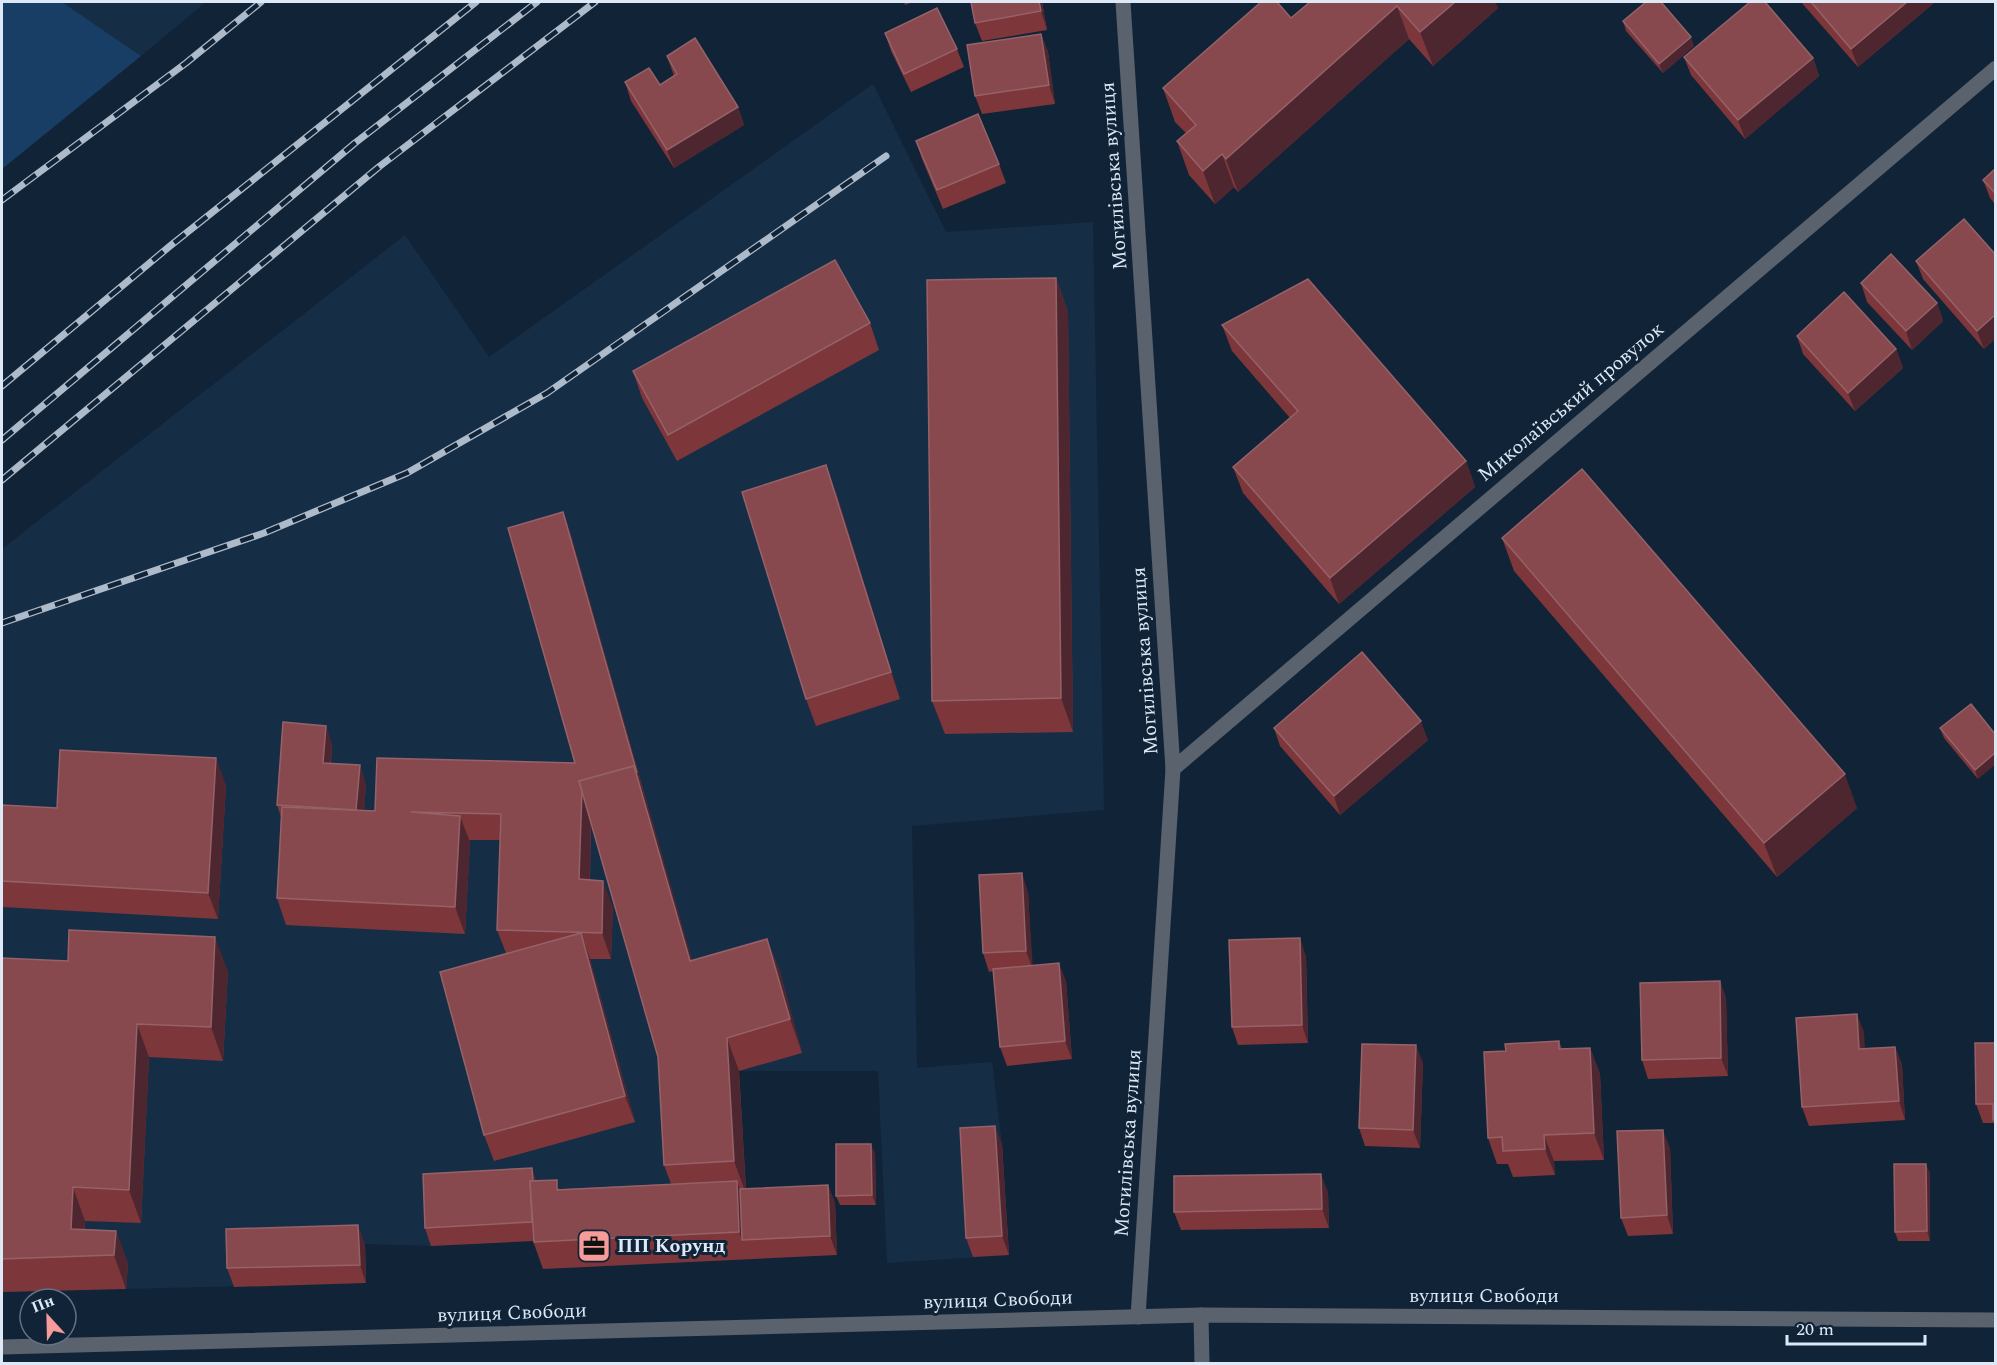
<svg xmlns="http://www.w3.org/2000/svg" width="1997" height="1365" font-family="Spectral,serif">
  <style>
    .built { fill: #162d46 }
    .green { fill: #193e66 }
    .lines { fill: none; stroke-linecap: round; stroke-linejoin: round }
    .minor { stroke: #59626d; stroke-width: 15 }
    .tertiary { stroke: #59626d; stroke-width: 15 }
    .rail-casing { stroke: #adbac9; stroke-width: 7 }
    .rail { stroke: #112337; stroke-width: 4.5; stroke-dasharray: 14; stroke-linecap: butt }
    .wall { fill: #7d363a }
    .shaded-wall { fill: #4e2630 }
    .building { fill: #88494e; stroke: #956269; stroke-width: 1.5 }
    .labels { text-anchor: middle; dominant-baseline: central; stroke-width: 6; stroke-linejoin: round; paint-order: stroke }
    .street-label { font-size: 20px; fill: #dde9f6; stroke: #112337 }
    .poi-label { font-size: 20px; font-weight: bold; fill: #dde9f6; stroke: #112337; text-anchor: start }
  </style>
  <rect width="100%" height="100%" fill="#112337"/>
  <g class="built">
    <polygon points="62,2 206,2 141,56"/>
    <polygon points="873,84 946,232 1093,222 1104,810 912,826 917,1068 992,1062 1002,1144 1009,1255 887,1263 878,1071 739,1071 749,1259 543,1269 541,1240 431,1246 365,1244 366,1283 2,1292 2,549 405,235 489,357"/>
  </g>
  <polygon class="green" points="2,2 62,2 141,56 2,169"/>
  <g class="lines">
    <g class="minor">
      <polyline points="1123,2 1173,769 1138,1317"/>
      <polyline points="1173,769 1996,68"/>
      <polyline points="1201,1315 1202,1364"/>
    </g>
    <polyline class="tertiary" points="2,1347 1201,1315 1996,1320"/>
    <defs>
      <g id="rail">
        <polyline points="2,200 186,63 261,2"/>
        <polyline points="2,386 170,246 476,2"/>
        <polyline points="2,440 355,143 537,2"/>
        <polyline points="2,480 380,166 595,2"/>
        <polyline points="2,623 264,533 407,473 547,393 886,156"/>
      </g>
    </defs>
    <use href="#rail" class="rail-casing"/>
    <use href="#rail" class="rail"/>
  </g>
  <g class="wall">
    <polygon points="904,2 913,2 905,5"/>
    <polygon points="971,2 1042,2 1047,30 982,41 975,23"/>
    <polygon points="1310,2 1495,2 1498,8 1433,66 1409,39 1238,192 1234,187 1215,204 1189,175 1177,141 1186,133 1175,122 1163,88 1291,18"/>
    <polygon points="1801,2 1935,2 1858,67"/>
    <polygon points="1623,21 1694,46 1663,73 1626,31"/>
    <polygon points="885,33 957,49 964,67 911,92 891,51"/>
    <polygon points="1041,34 1048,52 1055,104 982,114 975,96"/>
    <polygon points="667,56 738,107 744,125 674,168 631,101 625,82 660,85 674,76"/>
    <polygon points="1684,57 1813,58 1819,76 1745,139 1691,75"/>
    <polygon points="916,141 999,164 1006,183 943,209 922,159"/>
    <polygon points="1995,169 1995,204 1990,198 1983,180"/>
    <polygon points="1995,254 1995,339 1984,349 1923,279 1916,261"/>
    <polygon points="1056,278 1068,312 1073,732 945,734 932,701"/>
    <polygon points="1861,283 1937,303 1943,321 1912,350 1867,302"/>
    <polygon points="870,323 879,350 677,461 642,398 633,371"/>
    <polygon points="1222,325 1466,461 1475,487 1339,604 1243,493 1233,467 1290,418 1232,351"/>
    <polygon points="1797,336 1896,349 1903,368 1855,411 1803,354"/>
    <polygon points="836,492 900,699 816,726 806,699"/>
    <polygon points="563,512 572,539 692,961 767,939 780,972 802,1053 739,1071 746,1189 828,1185 835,1203 837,1255 543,1269 533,1241 431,1246 425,1228 537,1181 560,1189 671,1184 664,1165 658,1057 591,823 590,880 613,907 611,959 590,959 635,1122 494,1161 484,1135 506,953 497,930 500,840 469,840 470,842 465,934 286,925 277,898 281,817 277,805 332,744 331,763 366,784 364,811 375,811 575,763"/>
    <polygon points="1502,538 1857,808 1777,877 1514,571"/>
    <polygon points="1971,704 1978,779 1944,738 1940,728"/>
    <polygon points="1274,728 1428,740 1340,815 1280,746"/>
    <polygon points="226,785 218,919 2,907 2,805 57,808"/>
    <polygon points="1028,892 1032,965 1066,981 1072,1059 1007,1066 1000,1047 993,971 989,972 983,953"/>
    <polygon points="1306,956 1308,1043 1238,1045 1232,1027"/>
    <polygon points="2,958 228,971 223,1061 149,1057 141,1223 85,1221 85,1229 116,1231 128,1264 126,1289 2,1292"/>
    <polygon points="1720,981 1726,999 1728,1076 1648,1079 1642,1060"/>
    <polygon points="1864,1032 1864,1048 1895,1047 1902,1065 1905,1120 1809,1126 1802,1107"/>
    <polygon points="1559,1041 1562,1049 1590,1048 1600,1074 1604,1160 1554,1161 1555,1175 1513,1177 1508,1164 1497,1164 1488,1138 1506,1051"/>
    <polygon points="1995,1043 1995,1127 1994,1123 1983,1123 1976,1104"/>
    <polygon points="1423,1063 1420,1148 1365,1146 1359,1128"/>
    <polygon points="1002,1144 1009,1255 973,1257 966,1238"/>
    <polygon points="1670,1148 1673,1234 1628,1236 1621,1218"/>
    <polygon points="875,1153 876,1205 840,1205 836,1196"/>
    <polygon points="1930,1173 1930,1241 1898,1241 1895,1232"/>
    <polygon points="1328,1192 1329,1228 1181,1230 1174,1212"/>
    <polygon points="365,1244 366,1283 234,1287 227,1268"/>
  </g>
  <g class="shaded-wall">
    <polygon points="1039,2 1042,2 1047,30 1041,11"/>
    <polygon points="1455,2 1495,2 1498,8 1433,66 1420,32"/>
    <polygon points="1907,2 1935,2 1858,67 1851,49"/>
    <polygon points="1397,6 1409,39 1238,192 1226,159"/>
    <polygon points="1041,34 1048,52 1055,104 1049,85"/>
    <polygon points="1691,37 1694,46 1663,73 1659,64"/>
    <polygon points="1813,58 1819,76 1745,139 1738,120"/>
    <polygon points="738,107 744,125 674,168 667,150"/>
    <polygon points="1222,154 1234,187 1215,204 1203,171"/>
    <polygon points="1056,278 1068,312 1073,732 1061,698"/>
    <polygon points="1937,303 1943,321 1912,350 1906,331"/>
    <polygon points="1995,315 1995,339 1984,349 1977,331"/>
    <polygon points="1896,349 1903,368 1855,411 1848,393"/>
    <polygon points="1466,461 1475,487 1339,604 1330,578"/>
    <polygon points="826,465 836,492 900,699 891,672"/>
    <polygon points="563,512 572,539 646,799 637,773"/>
    <polygon points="1421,721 1428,740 1340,815 1334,796"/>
    <polygon points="326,726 332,744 329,781 323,763"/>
    <polygon points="1995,753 1995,765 1978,779 1975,770"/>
    <polygon points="216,758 226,785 218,919 208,893"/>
    <polygon points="360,765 366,784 363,829 356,811"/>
    <polygon points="634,766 646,799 702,995 690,961"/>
    <polygon points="1845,774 1857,808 1777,877 1764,843"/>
    <polygon points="582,788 591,815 589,906 579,879"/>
    <polygon points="460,816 470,842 465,934 455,907"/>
    <polygon points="1022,873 1028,892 1033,970 1026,951"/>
    <polygon points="603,881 613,907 611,959 602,933"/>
    <polygon points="581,933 590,959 635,1122 625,1096"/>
    <polygon points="215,937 228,971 223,1061 211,1027"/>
    <polygon points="1300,938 1306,956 1308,1043 1302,1025"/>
    <polygon points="767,939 780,972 802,1053 790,1019"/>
    <polygon points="1059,963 1066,981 1072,1059 1065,1041"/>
    <polygon points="1720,981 1726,999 1728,1076 1721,1058"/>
    <polygon points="1857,1014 1864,1032 1866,1067 1859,1049"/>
    <polygon points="137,1024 149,1057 141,1223 129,1190"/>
    <polygon points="727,1038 739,1071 746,1194 734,1161"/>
    <polygon points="1416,1045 1423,1063 1420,1148 1413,1130"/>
    <polygon points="1895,1047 1902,1065 1905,1120 1899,1101"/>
    <polygon points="1590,1048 1600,1074 1604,1160 1594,1133"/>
    <polygon points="995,1126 1002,1144 1009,1255 1002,1236"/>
    <polygon points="1663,1130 1670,1148 1673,1234 1667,1215"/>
    <polygon points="1544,1135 1554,1161 1555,1175 1545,1149"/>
    <polygon points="871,1144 875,1153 876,1205 872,1195"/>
    <polygon points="1926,1164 1930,1173 1930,1241 1927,1231"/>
    <polygon points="532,1168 539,1187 535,1222"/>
    <polygon points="1321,1174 1328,1192 1329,1228 1322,1209"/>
    <polygon points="737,1181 747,1207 742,1240 749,1259 739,1232"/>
    <polygon points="828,1185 835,1203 837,1255 830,1236"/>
    <polygon points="73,1187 85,1221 83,1256 71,1229"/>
    <polygon points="358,1225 365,1244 366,1283 360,1265"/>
    <polygon points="116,1231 128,1264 126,1289 114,1255"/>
  </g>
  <g class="building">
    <polygon points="971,2 1039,2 1041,11 975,23"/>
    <polygon points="1261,2 1277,2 1291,18 1310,2 1455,2 1420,32 1397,6 1226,159 1222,154 1203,171 1177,141 1196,125 1163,88"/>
    <polygon points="1646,2 1661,2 1691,37 1659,64 1623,21"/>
    <polygon points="1750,2 1765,2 1813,58 1738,120 1684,57"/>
    <polygon points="1811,2 1907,2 1851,49"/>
    <polygon points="937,8 957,49 904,74 885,33"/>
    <polygon points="1041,34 1049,85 975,96 967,45"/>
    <polygon points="695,38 738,107 667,150 625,82 649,68 660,85 677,74 667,56"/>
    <polygon points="978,114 999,164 937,190 916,141"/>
    <polygon points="1995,169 1995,193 1983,180"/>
    <polygon points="1964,219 1995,254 1995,315 1977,331 1916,261"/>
    <polygon points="1891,254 1937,303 1906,331 1861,283"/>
    <polygon points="835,260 870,323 668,435 633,371"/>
    <polygon points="1056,278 1061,698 932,701 927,280"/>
    <polygon points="1308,279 1466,461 1330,578 1233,467 1298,411 1222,325"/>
    <polygon points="1844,292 1896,349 1848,393 1797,336"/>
    <polygon points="826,465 891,672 806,699 742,492"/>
    <polygon points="1582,469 1845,774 1764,843 1502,538"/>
    <polygon points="563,512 637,773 634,766 579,781 582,790 579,879 603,881 602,933 497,930 501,814 411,812 460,816 455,907 277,898 282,807 375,811 377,758 575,763 508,528"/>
    <polygon points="1362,652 1421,721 1334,796 1274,728"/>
    <polygon points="1971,704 1995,734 1995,753 1975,770 1940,728"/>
    <polygon points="283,722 326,726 323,763 360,765 356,810 277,805"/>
    <polygon points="60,750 216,758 208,893 2,881 2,805 57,808"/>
    <polygon points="634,766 690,961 767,939 790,1019 727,1038 734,1161 664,1165 658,1057 579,781"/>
    <polygon points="1022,873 1026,951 983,953 979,875"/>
    <polygon points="69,930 215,937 211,1027 137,1024 129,1190 73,1187 71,1229 116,1231 114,1255 2,1259 2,958 68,961"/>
    <polygon points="581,933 625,1096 484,1135 440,972"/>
    <polygon points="1300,938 1302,1025 1232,1027 1229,940"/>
    <polygon points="1059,963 1065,1041 1000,1047 993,969"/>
    <polygon points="1720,981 1721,1058 1642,1060 1640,983"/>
    <polygon points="1857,1014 1859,1049 1895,1047 1899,1101 1802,1107 1796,1018"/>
    <polygon points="1559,1041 1559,1049 1590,1048 1594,1133 1544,1135 1545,1149 1503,1151 1502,1137 1488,1138 1484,1052 1506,1051 1505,1044"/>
    <polygon points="1975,1043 1995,1043 1995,1120 1993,1120 1993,1104 1976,1104"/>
    <polygon points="1362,1044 1416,1045 1413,1130 1359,1128"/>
    <polygon points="995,1126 1002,1236 966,1238 960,1128"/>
    <polygon points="1663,1130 1667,1215 1621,1218 1617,1131"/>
    <polygon points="836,1144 871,1144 872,1195 836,1196"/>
    <polygon points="1894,1164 1926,1164 1927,1231 1895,1232"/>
    <polygon points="532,1168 533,1181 530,1181 532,1222 425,1228 423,1174"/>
    <polygon points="1321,1174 1322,1209 1174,1212 1174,1176"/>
    <polygon points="557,1180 557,1190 737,1181 739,1232 534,1242 530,1181"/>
    <polygon points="828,1185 830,1236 742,1240 740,1189"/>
    <polygon points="358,1225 360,1265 227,1268 226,1229"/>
  </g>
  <defs>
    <symbol id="office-square" viewBox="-11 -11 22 22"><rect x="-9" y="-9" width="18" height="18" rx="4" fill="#f59b9a" stroke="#112337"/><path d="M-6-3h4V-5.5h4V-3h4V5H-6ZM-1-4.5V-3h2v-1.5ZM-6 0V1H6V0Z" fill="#111"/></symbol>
  </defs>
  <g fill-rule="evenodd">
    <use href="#office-square" x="575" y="1227" width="38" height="38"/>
  </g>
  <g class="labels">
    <g class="street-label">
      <text transform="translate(1114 176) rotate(-94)">Могилівська вулиця</text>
      <text transform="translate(1571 402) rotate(-40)">Миколаївський провулок</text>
      <text transform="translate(1145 661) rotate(-94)">Могилівська вулиця</text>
      <text transform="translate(1128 1143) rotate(-86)">Могилівська вулиця</text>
      <text x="1484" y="1296">вулиця Свободи</text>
      <text transform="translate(998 1300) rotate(-2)">вулиця Свободи</text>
      <text transform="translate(512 1313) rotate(-2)">вулиця Свободи</text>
    </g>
    <g class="poi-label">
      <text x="617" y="1246">ПП Корунд</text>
    </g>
  </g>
  <rect width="1997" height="1365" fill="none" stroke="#dde9f6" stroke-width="6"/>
  <g transform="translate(48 1317) rotate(338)"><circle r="28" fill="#112337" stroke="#637283" stroke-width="1.5"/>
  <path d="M0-4.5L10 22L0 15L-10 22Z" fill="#f59b9a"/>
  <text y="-9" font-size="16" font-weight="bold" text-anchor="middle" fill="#dde9f6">Пн</text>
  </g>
  <path d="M1787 1335v9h138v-9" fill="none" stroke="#dde9f6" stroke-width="3"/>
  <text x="1796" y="1335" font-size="18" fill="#dde9f6" stroke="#112337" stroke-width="4.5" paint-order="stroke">20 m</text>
</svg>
